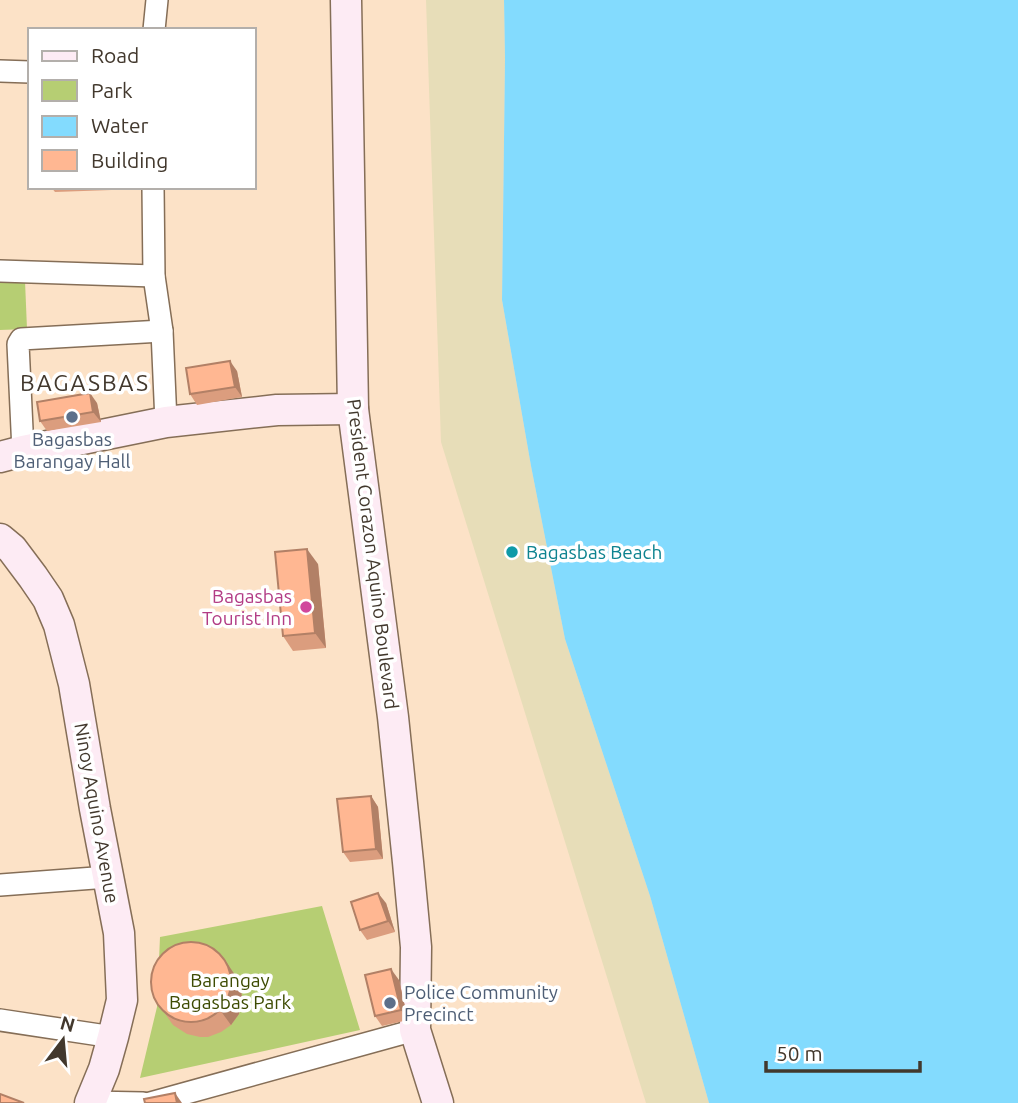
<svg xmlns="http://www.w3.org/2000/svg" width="1018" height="1103" font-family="Ubuntu,sans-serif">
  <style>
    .green { fill: #b6ce73 }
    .sand { fill: #e7ddb8 }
    .water { fill: #83dbfe }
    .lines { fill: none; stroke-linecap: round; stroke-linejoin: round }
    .street-casing { stroke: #856e57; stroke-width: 24 }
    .secondary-casing { stroke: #856e57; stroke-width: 33 }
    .street { stroke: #fff; stroke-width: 21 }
    .secondary { stroke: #fdebf4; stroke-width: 30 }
    .wall { fill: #db9d7e }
    .shaded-wall { fill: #b28066 }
    .building { fill: #ffb792; stroke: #b28066; stroke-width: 2 }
    .service-dot { fill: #5c6f8a; stroke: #fff; stroke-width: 2.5 }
    .culture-dot { fill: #0f9aa8; stroke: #fff; stroke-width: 2.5 }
    .hotel-dot { fill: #d1479c; stroke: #fff; stroke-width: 2.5 }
    .labels { text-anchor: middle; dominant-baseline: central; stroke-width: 7; stroke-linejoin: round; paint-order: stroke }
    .service-label { font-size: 19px; fill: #4e5e75; stroke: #fff }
    .culture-label { font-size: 19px; fill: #0d838f; stroke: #fff; text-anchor: start }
    .street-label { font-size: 19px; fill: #42382d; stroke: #fff }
    .hotel-label { font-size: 19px; fill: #b23c85; stroke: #fff; text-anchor: end }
    .park-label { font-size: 19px; fill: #3d4b02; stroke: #fff }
    .quarter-label { font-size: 23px; letter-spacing: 2px; fill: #42382d; stroke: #fff }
  </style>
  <rect width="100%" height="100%" fill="#fce2c7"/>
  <g class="green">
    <polygon points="25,281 27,329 0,330 0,282"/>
    <polygon points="322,906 360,1030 140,1078 157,1007 160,937"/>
  </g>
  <polygon class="sand" points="426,0 504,0 505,59 502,300 531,466 565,639 650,896 709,1103 646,1103 441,442"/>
  <polygon class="water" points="504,0 1018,0 1018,1103 709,1103 650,896 565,639 531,466 502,300 505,59"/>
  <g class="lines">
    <defs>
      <g id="street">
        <polyline points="154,30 157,0"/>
        <polyline points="0,71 30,72"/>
        <polyline points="153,187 154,276 162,331 166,422"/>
        <polyline points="0,271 154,276"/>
        <polyline points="23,451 18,344 21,339 162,331"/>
        <polyline points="0,885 108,877"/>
        <polyline points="0,1020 113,1037"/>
        <polyline points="90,1102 143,1103"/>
        <polyline points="150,1103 415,1030"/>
      </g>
      <g id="secondary">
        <polyline points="346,0 353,409 393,717 408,862 416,947 415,1030 438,1103"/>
        <polyline points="0,457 23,451 166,422 277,410 353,409"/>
        <polyline points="0,539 12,549 33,577 48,599 59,625 74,684 95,809 119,933 122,1000 113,1037 104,1069 90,1103"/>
      </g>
    </defs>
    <use href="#street" class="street-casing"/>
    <use href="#secondary" class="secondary-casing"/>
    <use href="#street" class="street"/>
    <use href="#secondary" class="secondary"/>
  </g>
  <g class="wall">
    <polygon points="51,187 140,187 140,189 55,192"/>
    <polygon points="237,371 242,397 197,405 190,394"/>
    <polygon points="97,403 101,422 47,431 40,421"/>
    <polygon points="318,564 326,648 293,651 283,636"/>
    <polygon points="371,796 378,807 383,859 350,862 343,852"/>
    <polygon points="386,903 395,932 367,940 360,930"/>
    <polygon points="235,975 240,984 242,998 239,1014 231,1025 221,1032 208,1037 200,1037 187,1034 173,1025 154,998"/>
    <polygon points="399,980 408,1020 382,1026 375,1016"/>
  </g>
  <g class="shaded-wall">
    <polygon points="230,361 237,371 242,397 235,387"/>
    <polygon points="90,393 97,403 101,422 93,412"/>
    <polygon points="307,549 318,564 326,648 315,633"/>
    <polygon points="371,796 378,807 383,859 376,849"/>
    <polygon points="378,893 386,903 395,932 388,921"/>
    <polygon points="225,960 235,975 240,984 242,998 239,1014 231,1025 220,1010"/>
    <polygon points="391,969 399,980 408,1020 401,1010"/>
    <polygon points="175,1093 182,1103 177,1103"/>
  </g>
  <g class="building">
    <polygon points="230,361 235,387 190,394 186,368"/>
    <polygon points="90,393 93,412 40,421 37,402"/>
    <polygon points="307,549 315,633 283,636 275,552"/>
    <polygon points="371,796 376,849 343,852 337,799"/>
    <polygon points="378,893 388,921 360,930 351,902"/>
    <circle cx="191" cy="982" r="40"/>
    <polygon points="391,969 401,1010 375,1016 365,975"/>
    <polygon points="175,1093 177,1103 145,1103 144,1099"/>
    <polygon points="0,1094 24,1103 0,1103"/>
  </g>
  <g class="service-dot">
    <circle cx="72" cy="417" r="7"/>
    <circle cx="390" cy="1003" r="7"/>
  </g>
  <circle class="culture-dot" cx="512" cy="552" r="7"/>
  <circle class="hotel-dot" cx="306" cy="607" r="7"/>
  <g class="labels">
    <g class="service-label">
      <text x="72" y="439">Bagasbas<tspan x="72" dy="22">Barangay Hall</tspan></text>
      <text x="404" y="992" text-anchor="start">Police Community<tspan x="404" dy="22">Precinct</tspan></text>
    </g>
    <g class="culture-label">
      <text x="526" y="552">Bagasbas Beach</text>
    </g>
    <g class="street-label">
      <text transform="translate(373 554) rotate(83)">President Corazon Aquino Boulevard</text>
      <text transform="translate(97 813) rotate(80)">Ninoy Aquino Avenue</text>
    </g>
    <g class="hotel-label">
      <text x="292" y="596">Bagasbas<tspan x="292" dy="22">Tourist Inn</tspan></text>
    </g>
    <g class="park-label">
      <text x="230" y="980">Barangay<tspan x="230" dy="22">Bagasbas Park</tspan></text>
    </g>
    <g class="quarter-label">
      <text x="85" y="382">BAGASBAS</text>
    </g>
  </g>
  <rect x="28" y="28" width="228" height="161" fill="#ffffff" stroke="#b3afab" stroke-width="2"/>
  <rect x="42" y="51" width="35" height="10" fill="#fdebf4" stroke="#b3afab" stroke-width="2"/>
  <text x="91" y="63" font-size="21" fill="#42382d">Road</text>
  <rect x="42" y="80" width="35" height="21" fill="#b6ce73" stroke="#b3afab" stroke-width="2"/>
  <text x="91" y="98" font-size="21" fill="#42382d">Park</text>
  <rect x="42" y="116" width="35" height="21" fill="#83dbfe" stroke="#b3afab" stroke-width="2"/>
  <text x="91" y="133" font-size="21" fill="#42382d">Water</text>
  <rect x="42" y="150" width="35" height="21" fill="#ffb792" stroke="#b3afab" stroke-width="2"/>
  <text x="91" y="168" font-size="21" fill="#42382d">Building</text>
  <g transform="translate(63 1040) rotate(16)" stroke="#ffffff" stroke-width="5" paint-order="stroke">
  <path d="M0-5L12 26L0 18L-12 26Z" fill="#42382d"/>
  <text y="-10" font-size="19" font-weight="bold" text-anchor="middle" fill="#42382d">N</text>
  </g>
  <path d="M766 1061v10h154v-10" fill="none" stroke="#42382d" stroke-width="3.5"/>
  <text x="776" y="1061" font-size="21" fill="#42382d" stroke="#ffffff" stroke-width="5" paint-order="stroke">50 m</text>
</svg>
